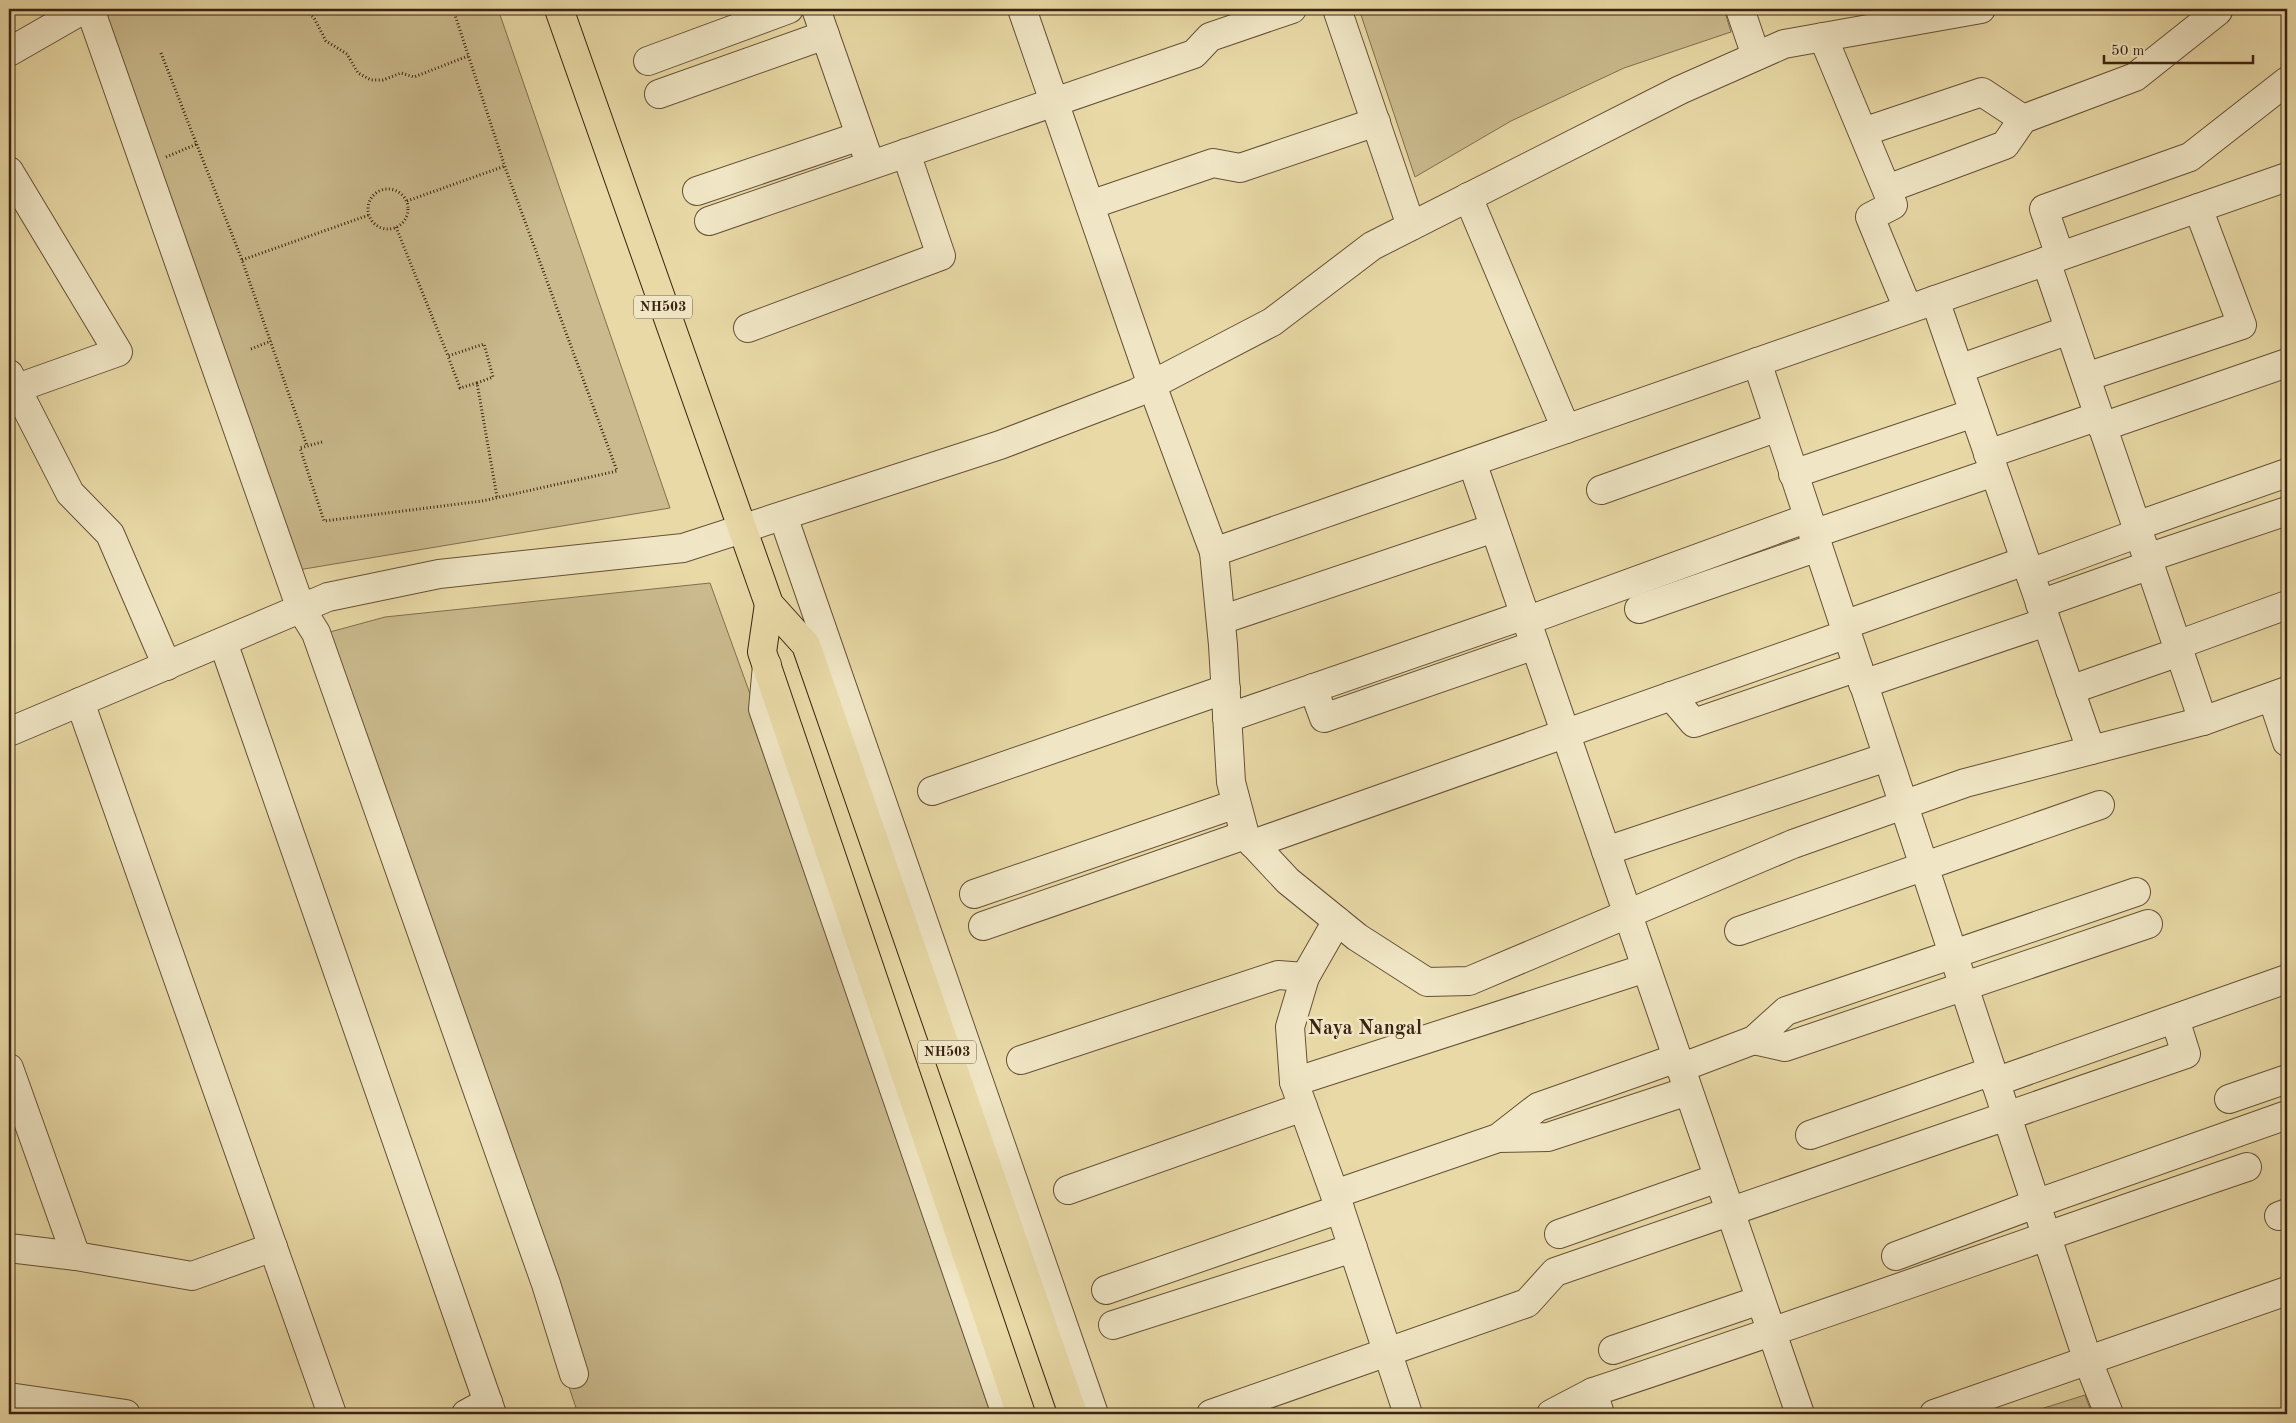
<svg xmlns="http://www.w3.org/2000/svg" width="2296" height="1423" font-family="'Old Standard TT',serif">
  <style>
    .green { fill: #caba8d; stroke: #826e50 }
    .lines { fill: none; stroke-linecap: round; stroke-linejoin: round }
    .minor-casing { stroke: #665037; stroke-width: 30 }
    .highway-casing { stroke: #3a2312; stroke-width: 30 }
    .path { stroke: #3a2312; stroke-width: 3; stroke-dasharray: 1 2.5; stroke-linecap: butt }
    .minor { stroke: #f0e6c5; stroke-width: 28 }
    .highway { stroke: #e8d9a6; stroke-width: 28 }
    .labels { text-anchor: middle; dominant-baseline: central; stroke-width: 5; stroke-linejoin: round; paint-order: stroke }
    .shield { fill: #f0e6c5; stroke: #715e48; stroke-width: 1 }
    .shield-label { font-size: 14px; font-weight: bold; fill: #3a2312 }
    .district-label { font-size: 20px; font-weight: bold; fill: #3a2312; stroke: #f0e6c5 }
  </style>
  <rect width="100%" height="100%" fill="#e8d9a6"/>
  <filter id="stains"><feTurbulence type="fractalNoise" baseFrequency=".004" numOctaves="4"/><feColorMatrix values="0 0 0 0 .2 0 0 0 0 .09 0 0 0 0 .02 0 0 0 .5 -.17"/></filter>
  <radialGradient id="worn" r=".72"><stop offset=".6" stop-color="#630" stop-opacity="0"/><stop offset="1" stop-color="#630" stop-opacity=".3"/></radialGradient>
  <g class="green">
    <polygon points="105,9 498,9 670,508 298,570"/>
    <polygon points="1359,9 1724,9 1731,32 1624,68 1511,121 1415,177"/>
    <polygon points="710,583 1010,1414 578,1414 319,635 385,617"/>
    <polygon points="2085,1395 2092,1414 2025,1414"/>
  </g>
  <g class="lines">
    <defs>
      <g id="minor">
        <polyline points="90,9 301,609 316,633 546,1284 574,1374"/>
        <polyline points="816,9 866,152"/>
        <polyline points="1022,9 1152,385 1214,552 1223,645 1231,782 1245,835 1288,881 1357,937 1427,982 1469,981 1793,844 1965,783 2203,721 2287,691"/>
        <polyline points="1337,9 1411,226"/>
        <polyline points="1740,9 1756,56"/>
        <polyline points="1823,37 1893,205 1870,217 1908,309"/>
        <polyline points="9,52 84,9"/>
        <polyline points="648,61 789,9"/>
        <polyline points="659,94 825,35"/>
        <polyline points="1863,132 1982,92 2023,119"/>
        <polyline points="9,171 118,352 9,391"/>
        <polyline points="1887,189 2005,145 2023,119 2135,77 2218,11 2217,9"/>
        <polyline points="697,191 860,136"/>
        <polyline points="1468,197 1566,429"/>
        <polyline points="1090,205 1213,163 1240,168 1376,122"/>
        <polyline points="709,221 1194,54 1210,37 1292,9"/>
        <polyline points="2060,256 2044,209 2190,157 2287,81"/>
        <polyline points="2046,261 2203,721"/>
        <polyline points="1935,300 2091,750"/>
        <polyline points="748,328 941,256 906,153"/>
        <polyline points="1757,362 2088,1361 2109,1414"/>
        <polyline points="1959,369 2069,330"/>
        <polyline points="9,374 70,493 110,534 167,666"/>
        <polyline points="2086,377 2242,325 2198,208"/>
        <polyline points="2102,427 2287,363"/>
        <polyline points="1988,454 2099,416"/>
        <polyline points="1472,462 1800,1414"/>
        <polyline points="1793,474 1974,413"/>
        <polyline points="1601,490 1778,427"/>
        <polyline points="783,516 1094,1414"/>
        <polyline points="2136,526 2287,473"/>
        <polyline points="1813,534 1994,472"/>
        <polyline points="1214,552 2287,177"/>
        <polyline points="2147,558 2287,511"/>
        <polyline points="2030,573 2139,533"/>
        <polyline points="2040,604 2150,565"/>
        <polyline points="1639,609 1818,547"/>
        <polyline points="1221,620 1494,528"/>
        <polyline points="1526,621 1808,518"/>
        <polyline points="1844,625 2025,561"/>
        <polyline points="223,642 492,1414"/>
        <polyline points="2177,645 2287,605"/>
        <polyline points="767,665 763,709 1006,1414"/>
        <polyline points="1863,684 2046,622"/>
        <polyline points="1313,688 1324,718 1535,645"/>
        <polyline points="2070,690 2179,652"/>
        <polyline points="1671,696 1694,723 1858,667"/>
        <polyline points="2272,697 2287,742"/>
        <polyline points="80,702 332,1414"/>
        <polyline points="1227,718 1525,615"/>
        <polyline points="9,732 328,597 439,574 683,548 1000,445 1136,393 1272,322 1372,246 1680,90 1784,44 1981,9"/>
        <polyline points="932,791 1226,689"/>
        <polyline points="1253,844 1847,634"/>
        <polyline points="1606,851 1887,757"/>
        <polyline points="974,894 1236,804"/>
        <polyline points="1337,921 1305,977 1290,1027 1294,1082 1340,1209 1408,1414"/>
        <polyline points="983,926 1245,835"/>
        <polyline points="1739,931 2100,805"/>
        <polyline points="1754,1040 1785,1047 2148,924"/>
        <polyline points="1021,1060 1278,975 1305,977"/>
        <polyline points="9,1068 76,1256"/>
        <polyline points="1680,1068 1754,1040 1786,1011 2136,892"/>
        <polyline points="1294,1082 1646,968"/>
        <polyline points="1995,1082 2287,979"/>
        <polyline points="2229,1099 2287,1079"/>
        <polyline points="1810,1135 1992,1071"/>
        <polyline points="1498,1138 1548,1137 1688,1091"/>
        <polyline points="1068,1190 1303,1107"/>
        <polyline points="1335,1194 1498,1138 1538,1107 1677,1058"/>
        <polyline points="2279,1216 2287,1213"/>
        <polyline points="1559,1234 1718,1178"/>
        <polyline points="9,1248 76,1256 192,1276 273,1247"/>
        <polyline points="1896,1256 2035,1204 2287,1115"/>
        <polyline points="1106,1290 1340,1209"/>
        <polyline points="1113,1325 1353,1248"/>
        <polyline points="1613,1350 1760,1300"/>
        <polyline points="9,1397 126,1414"/>
        <polyline points="466,1414 488,1402"/>
        <polyline points="1211,1414 1527,1303 1555,1272 2186,1054 2175,1019"/>
        <polyline points="1551,1414 1593,1392"/>
        <path d="M1600,1414L1593,1392C1812,1320 2029,1241 2247,1167"/>
        <polyline points="1934,1414 2287,1291"/>
      </g>
      <g id="highway">
        <polyline points="559,9 769,604 806,645 1073,1414"/>
        <polyline points="769,604 762,652 1021,1414"/>
      </g>
    </defs>
    <use href="#minor" class="minor-casing"/>
    <use href="#highway" class="highway-casing"/>
    <g class="path">
      <polyline points="304,9 314,18 326,41 347,54 358,73 371,80 383,80 401,73 414,77 468,56"/>
      <polyline points="161,53 242,260 307,446"/>
      <polyline points="166,157 197,144"/>
      <circle cx="388" cy="209" r="20"/>
      <polyline points="407,201 505,166"/>
      <polyline points="396,227 448,356"/>
      <polyline points="242,260 369,215"/>
      <polyline points="251,349 271,341"/>
      <polyline points="477,383 493,377 484,344 448,356 460,388 477,383 497,497"/>
      <polyline points="322,442 300,448 324,521 482,501 617,471 506,170 453,9"/>
    </g>
    <use href="#minor" class="minor"/>
    <use href="#highway" class="highway"/>
  </g>
  <g class="labels">
    <g class="shield">
      <rect x="634" y="295.5" width="58" height="23" rx="4"/>
      <rect x="918" y="1040.5" width="58" height="23" rx="4"/>
    </g>
    <g class="shield-label">
      <text x="663" y="307">NH503</text>
      <text x="947" y="1052">NH503</text>
    </g>
    <g class="district-label">
      <text x="1365" y="1029">Naya Nangal</text>
    </g>
  </g>
  <rect width="2296" height="1423" fill="none" stroke="#e8d9a6" stroke-width="30"/>
  <rect x="10" y="10" width="2276" height="1403" fill="none" stroke="#3a2312" stroke-width="2.5"/>
  <rect x="15" y="15" width="2266" height="1393" fill="none" stroke="#3a2312"/>
  <path d="M2104 55v8h149v-8" fill="none" stroke="#3a2312" stroke-width="2.5"/>
  <text x="2111" y="55" font-size="15" fill="#3a2312" stroke="#f0e6c5" stroke-width="4" paint-order="stroke">50 m</text>
  <rect width="100%" height="100%" filter="url(#stains)"/>
  <rect width="100%" height="100%" fill="url(#worn)"/>
</svg>
